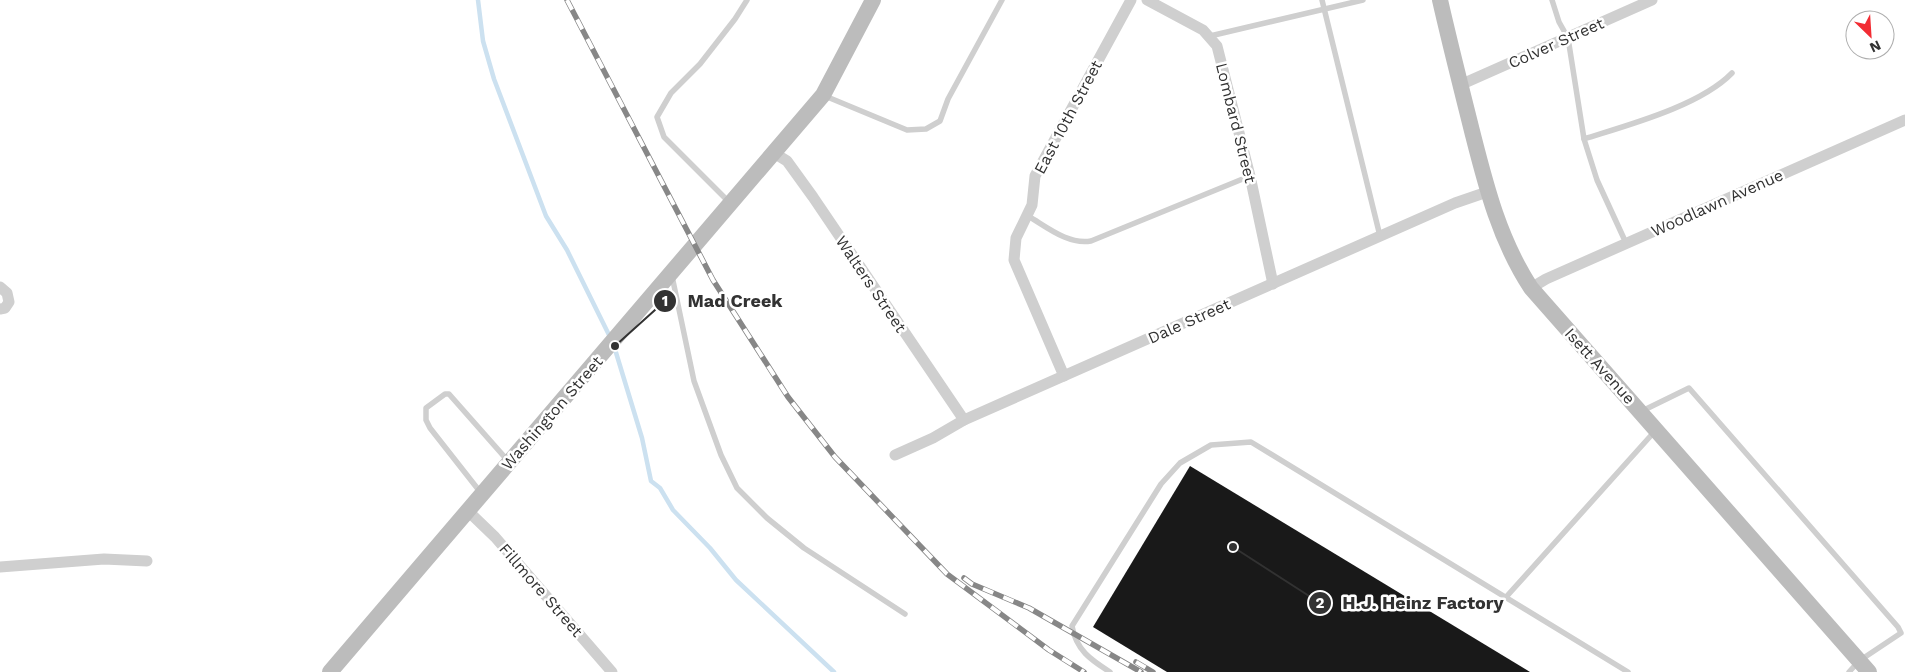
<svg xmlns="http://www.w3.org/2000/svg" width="1905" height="672" font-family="'Work Sans',sans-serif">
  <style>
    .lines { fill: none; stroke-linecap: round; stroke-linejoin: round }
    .stream { stroke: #cce1f0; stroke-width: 4.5 }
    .building { fill: #191919 }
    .service { stroke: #cfcfcf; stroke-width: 5.5 }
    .minor { stroke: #cfcfcf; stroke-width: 11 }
    .secondary { stroke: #bcbcbc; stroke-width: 16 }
    .rail-casing { stroke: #878787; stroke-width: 5.5 }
    .rail { stroke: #fff; stroke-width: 4; stroke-dasharray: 11; stroke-linecap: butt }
    .labels { text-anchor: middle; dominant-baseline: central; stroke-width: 5; stroke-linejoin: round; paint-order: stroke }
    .street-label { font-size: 16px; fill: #323232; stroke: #fff }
    .leader { fill: none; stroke: #323232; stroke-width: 2 }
    .callout-dot { fill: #323232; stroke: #fff; stroke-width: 2 }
    .mark-label { font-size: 15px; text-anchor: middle; font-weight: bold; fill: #fff }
    .callout-label { font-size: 18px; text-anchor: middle; font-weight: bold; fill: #323232; stroke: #fff; stroke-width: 5; stroke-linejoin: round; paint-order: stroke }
  </style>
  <rect width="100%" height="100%" fill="#fff"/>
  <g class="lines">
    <g class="stream">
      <polyline points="478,0 483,41 494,79 546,216 567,250 611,339"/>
      <polyline points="614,346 642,438 651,481 660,488 673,510 710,548 736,580 834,672"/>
    </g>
  </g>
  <polygon class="building" points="1190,466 1530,672 1167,672 1093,627"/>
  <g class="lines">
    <g class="service">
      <polyline points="1322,0 1380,236"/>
      <polyline points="1552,0 1559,22 1568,38 1584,139 1597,180 1626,243"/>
      <polyline points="1210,36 1363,0"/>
      <polyline points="825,96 907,130 926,129 940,121 948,99 1002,0"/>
      <path d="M1584,139C1628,125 1700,106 1732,73"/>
      <polyline points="730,203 664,137 657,117 671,93 700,64 735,19 747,0"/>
      <path d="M1028,216C1047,227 1068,245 1091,241L1250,176"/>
      <polyline points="672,276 694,381 721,455 737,488 767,518 804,548 905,614"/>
      <polyline points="1642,411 1689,388 1898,627 1901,633 1859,661 1849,672"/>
      <polyline points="481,493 430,428 426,420 426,408 445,394 449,394 508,461"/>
      <polyline points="1507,596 1655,431"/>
      <path d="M1110,672C1091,660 1076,650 1072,626L1161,484L1180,463L1211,445L1251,442L1628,672"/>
    </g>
    <g class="minor">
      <polyline points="1147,0 1203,30 1217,46 1250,176 1273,284"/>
      <polyline points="1460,85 1652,0"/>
      <polyline points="774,153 787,161 813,197 964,420"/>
      <polyline points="0,287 7,293 9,302 5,308 0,309"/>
      <polyline points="1531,288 1546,279 1905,120"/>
      <polyline points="1064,376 1014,260 1016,238 1032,205 1035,176 1131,0"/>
      <polyline points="895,455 933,438 964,420 1455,203 1487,192"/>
      <polyline points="468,511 495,537 612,672"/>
      <polyline points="0,567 104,559 147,561"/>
    </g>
    <g class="secondary">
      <path d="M1440,0C1450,44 1461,87 1472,131C1486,186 1499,239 1531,288L1869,672"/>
      <polyline points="330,672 823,95 873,0"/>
    </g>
    <defs>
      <g id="rail">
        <polyline points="567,0 713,280 788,397 835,457 947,574 1049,650 1084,672"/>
        <polyline points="964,578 972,584 1029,608 1141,672"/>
        <polyline points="1136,662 1153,672"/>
      </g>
    </defs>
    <use href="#rail" class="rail-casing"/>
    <use href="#rail" class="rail"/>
  </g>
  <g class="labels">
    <g class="street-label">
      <text transform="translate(1556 43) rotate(-24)">Colver Street</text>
      <text transform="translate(1068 117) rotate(-62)">East 10th Street</text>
      <text transform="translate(1236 123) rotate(76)">Lombard Street</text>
      <text transform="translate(1717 203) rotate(-24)">Woodlawn Avenue</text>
      <text transform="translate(871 284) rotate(56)">Walters Street</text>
      <text transform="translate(1189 321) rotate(-24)">Dale Street</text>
      <text transform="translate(1600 366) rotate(48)">Isett Avenue</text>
      <text transform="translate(552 413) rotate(-49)">Washington Street</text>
      <text transform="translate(541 590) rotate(49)">Fillmore Street</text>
    </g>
  </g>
  <path class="leader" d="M615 346L665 301M1233 547L1320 603"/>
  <g class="callout-dot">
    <circle cx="615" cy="346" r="5"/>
    <circle cx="1233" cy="547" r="5"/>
    <circle cx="665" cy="301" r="12"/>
    <circle cx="1320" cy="603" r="12"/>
  </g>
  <g class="mark-label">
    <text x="665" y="306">1</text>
    <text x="1320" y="608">2</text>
  </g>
  <g class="callout-label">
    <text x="735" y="307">Mad Creek</text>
    <text x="1423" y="609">H.J. Heinz Factory</text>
  </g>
  <g transform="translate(1870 35) rotate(155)"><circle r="24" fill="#ffffff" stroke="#adadad"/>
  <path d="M0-4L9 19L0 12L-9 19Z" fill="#f22c33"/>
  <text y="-8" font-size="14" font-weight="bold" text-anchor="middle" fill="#323232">N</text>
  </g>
</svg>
